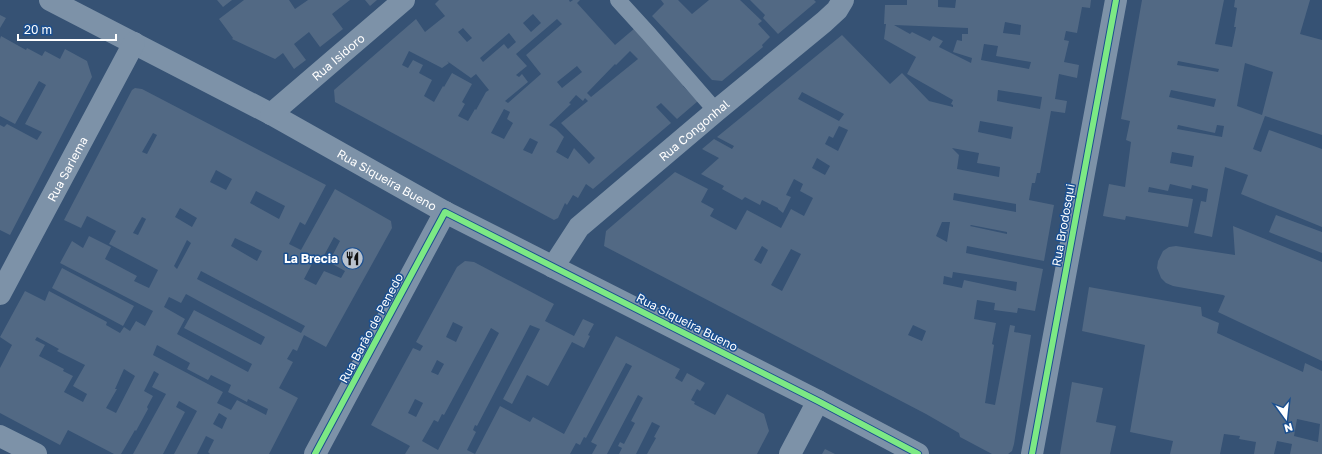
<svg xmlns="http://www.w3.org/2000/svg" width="1322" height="454" font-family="'Golos Text',sans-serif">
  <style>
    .building { fill: #526984; fill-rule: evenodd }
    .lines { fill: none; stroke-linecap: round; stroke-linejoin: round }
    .service { stroke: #7d92a8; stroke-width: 16 }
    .minor { stroke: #7d92a8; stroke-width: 22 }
    .cycleway-casing { stroke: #1b4f8f; stroke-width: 8 }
    .cycleway { stroke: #7ce984; stroke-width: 6 }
    .labels { text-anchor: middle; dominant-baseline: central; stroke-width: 3; stroke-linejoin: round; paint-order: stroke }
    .street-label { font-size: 12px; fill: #fff; stroke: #1b4f8f }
    .poi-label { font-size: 12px; font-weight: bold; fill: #fff; stroke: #1b4f8f; text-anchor: end }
  </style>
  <rect width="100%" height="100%" fill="#365274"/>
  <g class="building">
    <polygon points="217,0 232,0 223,7"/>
    <polygon points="244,0 289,0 295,9 308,0 350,0 332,14 343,29 320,47 309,32 294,44 306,60 294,69 283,53 275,59 232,39 233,38 219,19"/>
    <polygon points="365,0 377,0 370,6"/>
    <path d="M439,0H569L570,2L573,0H580L577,3L615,45L635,28L687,82L683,86L698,101L677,119L661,103L656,107L671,123L593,189L586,184L578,198L573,195L567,205L565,203L558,218L554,220L335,102L334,90L416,19L425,32L445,16L435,4ZM533,14L541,23L531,32L523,23ZM557,19L562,24L526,55L541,74L508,103L505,101L528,82L522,74L519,77L516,75L527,66L516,54ZM463,28L472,38L467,42L458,32ZM509,33L516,42L508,49L504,44L483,62L480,58ZM409,51L442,68L449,63L447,61L471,78L476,74L489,90L486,92L476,110L475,109L468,121L458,116L465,104L462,102L472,84L452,73L444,87L443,86L434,102L424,96L432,80L419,73L423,65L413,60L408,68L402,65ZM630,51L638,59L591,97L587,93L615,64L616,65ZM577,66L582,72L562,88L557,82ZM576,95L583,101L585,98L588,101L561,123L595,158L589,164L574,148L568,159L556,152L564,137L556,129L549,125L571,104L569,103ZM504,109L510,112L507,119L513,123L504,139L491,133ZM530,138L538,142L532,154L523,150Z"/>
    <polygon points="661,0 678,0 692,14 709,0 740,0 762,21 758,24 770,37 762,45 763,47 722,81 712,80 652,16 664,4"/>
    <polygon points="750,0 814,0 816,2 778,34 763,18 765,15"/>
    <path d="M907,0H938V7L955,8L956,0H1091L1090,8L1082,7L1077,33L1066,31L1064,40L1069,41L1064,62L1079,65L1077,78L1059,74L1055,99L1067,101L1065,113L1051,111L1040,173H1037L1035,183H1032L1029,200L1054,205L1044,261L967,246L966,253L1043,269L1035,311L1018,308L1017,313L994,310L995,303L977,300L974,319L996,323L992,344L994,345L985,403L995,405L1010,325L1015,326L1014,332L1031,335L1014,444L1012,451L1008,454H992L960,437L959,433L926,414L604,246L606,231L675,172L708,189L701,202L714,209L710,216L736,230L747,210L781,228L791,209L804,216L813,198L800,191L803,184L794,179L786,195L791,197L783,213L778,209V208L762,200L760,205L745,197L742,200L722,189L724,186L701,174L719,158L702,149L714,139L732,149L734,146L717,137L842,35L890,84L902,73L929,101L953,107V105L951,104L953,100L907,74L916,57L884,39L886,24H884L885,5H907ZM1005,22L1021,25L1020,35L1003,33ZM894,25L968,28V34H962V41L957,40L953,52L972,58L971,63L939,47L943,41L933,36L930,41L912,32L910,34ZM984,44L998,46L996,56L1031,62L1029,69L981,60ZM998,90L1042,97L1040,109L997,101ZM802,92L844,114L839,121L798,99ZM980,121L1013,127L1011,139L978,132ZM839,126L848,130L838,151L825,144L829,136L833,138ZM952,148L979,153L977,163L1000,167L999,177L957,169L959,155ZM817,158L830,166L825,175L812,168ZM954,193L1016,204V212L953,200ZM942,222H950L947,242L936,236ZM971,225L1007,232V234L970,226ZM762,246L768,250L761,264L754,260ZM791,249L801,254L782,291L771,285ZM953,272L1017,282L1016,291L964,280L962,288L943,284L944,276L952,278ZM913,325L926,331L922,341L908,335Z"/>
    <path d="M1142,0H1224L1215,44L1232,47L1236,27H1234L1237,8L1234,7L1235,0H1310L1300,34L1322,40V135L1265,116L1253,149L1261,152L1269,130L1322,149V227L1241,194L1248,175L1225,167L1212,237L1194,233L1201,201L1206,202L1208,189L1192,185L1191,189L1170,184L1168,191L1149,187L1148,192L1193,199L1188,227L1126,216L1125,220L1103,216L1109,184L1125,187L1131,142L1126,140L1130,121L1121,119ZM1178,61L1219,69L1218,72L1177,65ZM1245,63L1273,72L1262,115L1237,106ZM1171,90L1216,99L1214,107L1169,97ZM1178,125L1215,133L1217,125L1224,126L1222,137L1177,129ZM1172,152L1194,156L1192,167L1170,163Z"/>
    <polygon points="0,15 6,18 0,28"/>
    <polygon points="1,36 26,50 27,48 42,56 45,51 60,59 65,49 87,61 92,77 10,235 0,230 0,125 4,127 7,124 37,140 42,132 25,124 46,85 39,81 15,124 0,116 0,39"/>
    <path d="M135,88L142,89L326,185L305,225L300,222L289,244L301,250L335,189L391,221L392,228L326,347L304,335L297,351L293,349L287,359L293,362L279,388L298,398L269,454H210L208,452L214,440L206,436L197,454H174L197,411L179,401L176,407L185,412L163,454H133L166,394L152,387L159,374L154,371L144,391L153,396L147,407L148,409L136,431L135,430L121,454H114L68,430L60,445L0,413V368L12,345L0,337L25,291L45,301L49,291L107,322L106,325L120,333L124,327L130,331L136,321L145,326L153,311L60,263L72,241L83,248L89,236L111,247L105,259L137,276L134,281L149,288L158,270L109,244L116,231L87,216L81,228L64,220L132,90ZM153,133L157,135L147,154L142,152ZM216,170L232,179L226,190L210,182ZM256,191L285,206L279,219L250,203ZM180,208L197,218L192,227L175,217ZM142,217L146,219L138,235L133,233ZM334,237L340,241L329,262L345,271L341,278L324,271L316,285L304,279L315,258L321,261ZM235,238L262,251L257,261L231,246ZM187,240L191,243L177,269L174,266ZM201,271L305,326L301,333L197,279ZM186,294L265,337L261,345L194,310L184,328L252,364L248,372L177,334L185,319L164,307L169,297L181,303ZM37,337L59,349L57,351L85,365L73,386L87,394L83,402L64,392L73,376L63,371L64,369L39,356L45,345L35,340ZM157,345L190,363L187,369L208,380L211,375L231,385L228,392L247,402L248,399L268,409L266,415L237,400L231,410L217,403L223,392L153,355ZM124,369L135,376L116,413L106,408L117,389H115ZM219,413L227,418L222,429L213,424Z"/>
    <polygon points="1276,215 1322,232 1322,253 1269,232"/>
    <polygon points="1233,226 1322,262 1322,361 1220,313 1218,312 1225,296 1223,295 1173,286 1166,283 1161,278 1157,268 1158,261 1163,251 1169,247 1176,246 1235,255"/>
    <path d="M465,261L474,262L554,304L545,321L574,336L583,319L594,324L588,335L590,336L584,348L572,342L548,386L527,375L512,404L503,399L540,329L530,325L477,426L475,425L473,430L476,432L467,450L475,454L500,406L530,422L533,417L564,434L616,336L680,369L675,378L682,382L687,373L705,383L700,391L697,389L691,400L695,402L694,404L715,415L727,394L764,414L769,431L757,454H647L656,438L654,437L660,426L652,422L636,454H619L622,448L618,446L620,442L624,444L635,423L631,421L643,398L638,395L607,454H592L597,445L591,442L632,366L626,363L586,438L584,437L580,445L576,443L570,454H405L410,446L371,425L413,348L420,351L423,346L416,342L457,267ZM453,322L463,327L456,342L446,337ZM491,328L499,333L438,450L422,441L434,420L438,422L442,414L444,415ZM437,360L444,364L438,375L431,372ZM415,399L423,403L416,417L408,413Z"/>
    <polygon points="62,268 134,306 123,326 52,288"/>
    <path d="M1089,287L1201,307L1202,316L1219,323L1217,333L1303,372L1305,363L1322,371V454H1290L1292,444L1277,441L1274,454H1254L1256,442L1239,439L1240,436L1224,434L1220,454H1170L1173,441L1130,432L1145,345L1082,331ZM1297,419L1320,424L1318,442L1294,436Z"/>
    <polygon points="1072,382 1103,388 1096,422 1116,426 1110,454 1060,454"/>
    <polygon points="825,449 835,454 822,454"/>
  </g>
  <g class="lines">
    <polyline class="service" points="618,0 648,33 716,111"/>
    <g class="minor">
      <path id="s1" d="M50,0L271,114L445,212L818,401L918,454"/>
      <path id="s2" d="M271,114L404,0"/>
      <path id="s3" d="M553,267L579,227L716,111L824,22L837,10L843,0"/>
      <path id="s4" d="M0,294L134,43"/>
      <polyline points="0,436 36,454"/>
      <polyline points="315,454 445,212"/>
      <polyline points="790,454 818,401"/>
      <polyline points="1032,454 1116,0"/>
    </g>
    <defs>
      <g id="cycleway">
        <polyline points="315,454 445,212 818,401 918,454"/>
        <polyline points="1032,454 1116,0"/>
      </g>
    </defs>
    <use href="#cycleway" class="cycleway-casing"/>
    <use href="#cycleway" class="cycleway"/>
  </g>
  <defs>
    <symbol id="restaurant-disc" viewBox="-11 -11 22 22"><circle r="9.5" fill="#b9c2ce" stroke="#1b4f8f"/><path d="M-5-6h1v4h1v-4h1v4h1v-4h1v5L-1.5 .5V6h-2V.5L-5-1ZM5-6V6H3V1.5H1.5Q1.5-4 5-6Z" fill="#111"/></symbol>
  </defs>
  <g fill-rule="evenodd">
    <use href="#restaurant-disc" x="340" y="246" width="25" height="25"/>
  </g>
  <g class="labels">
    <g class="street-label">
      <text stroke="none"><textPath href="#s2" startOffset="88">Rua Isidoro</textPath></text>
      <text stroke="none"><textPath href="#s3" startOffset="198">Rua Congonhal</textPath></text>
      <text stroke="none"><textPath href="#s4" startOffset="142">Rua Sariema</textPath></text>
      <text stroke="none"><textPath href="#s1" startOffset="382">Rua Siqueira Bueno</textPath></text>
      <text transform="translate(1063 225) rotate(-80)">Rua Brodosqui</text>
      <text transform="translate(687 322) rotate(27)">Rua Siqueira Bueno</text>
      <text transform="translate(371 328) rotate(-62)">Rua Barão de Penedo</text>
    </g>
    <g class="poi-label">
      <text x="338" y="258">La Brecia</text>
    </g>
  </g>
  <g transform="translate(1286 418) rotate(165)" stroke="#1b4f8f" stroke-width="3" paint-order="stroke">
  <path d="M0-3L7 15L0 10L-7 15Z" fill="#ffffff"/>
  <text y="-6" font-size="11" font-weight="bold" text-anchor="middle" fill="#ffffff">N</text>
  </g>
  <path d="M18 34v6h98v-6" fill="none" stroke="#ffffff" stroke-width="2"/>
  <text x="24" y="34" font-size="12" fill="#ffffff" stroke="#1b4f8f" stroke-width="3" paint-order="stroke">20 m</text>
</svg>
